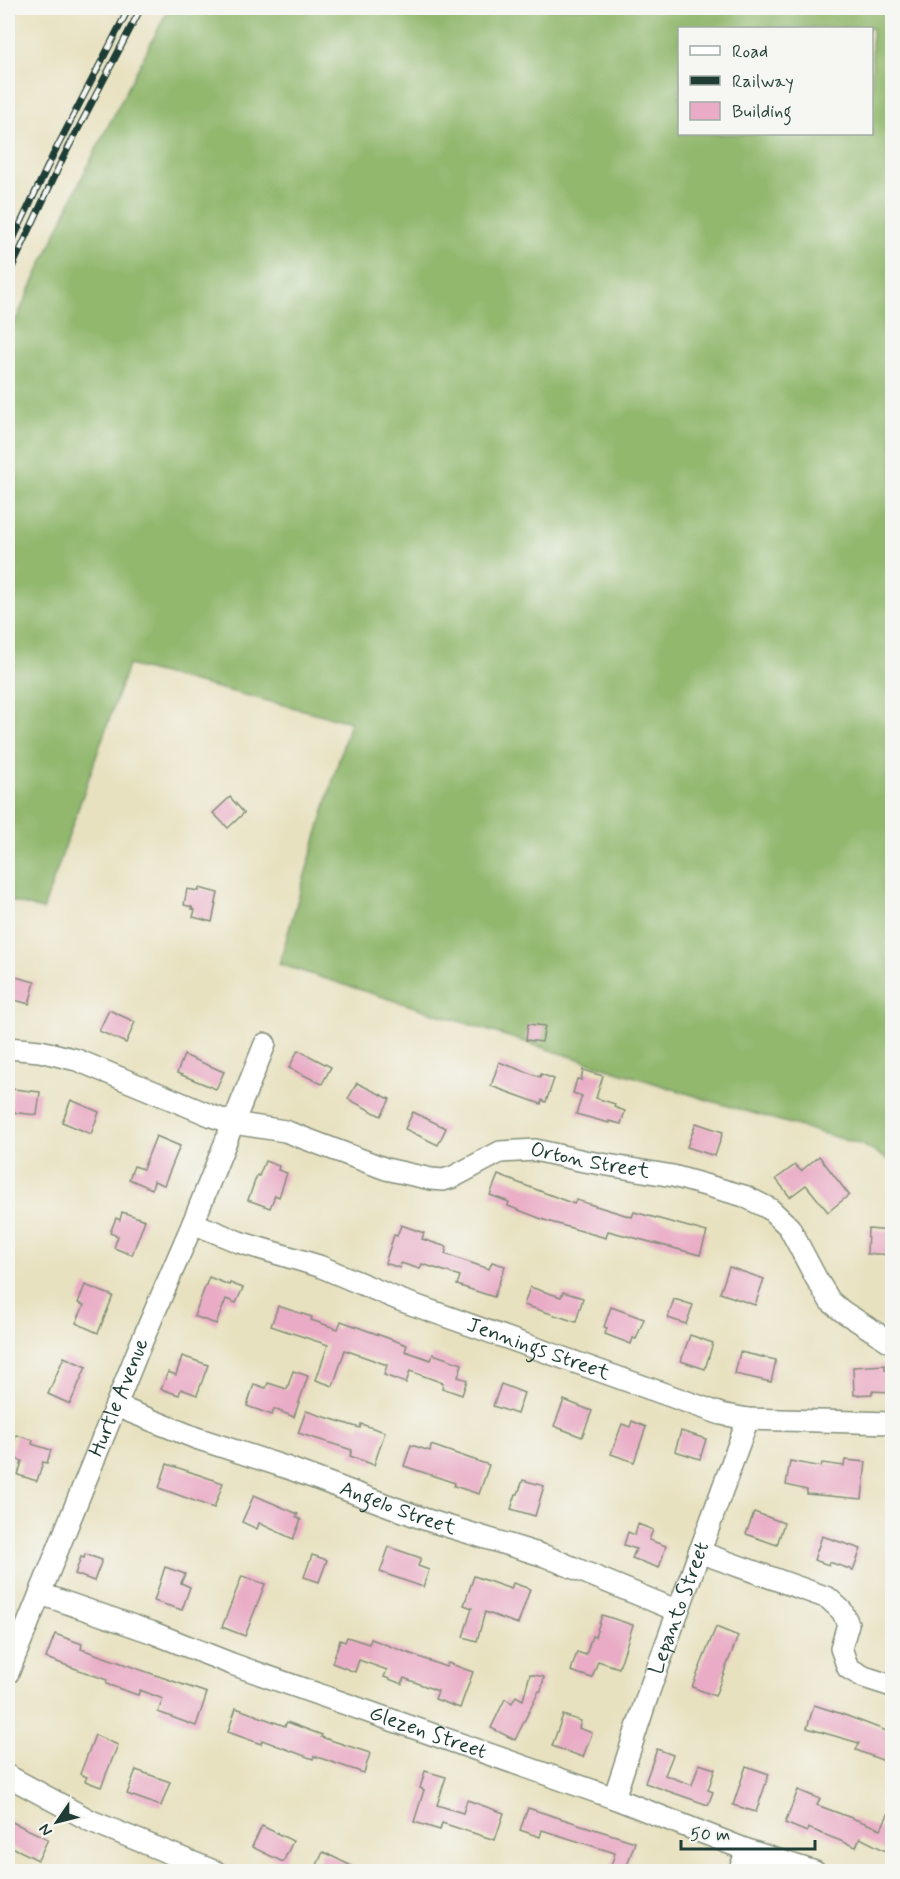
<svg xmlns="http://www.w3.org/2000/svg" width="900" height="1879" font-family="Mynerve,sans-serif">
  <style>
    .forest { fill: #92b86e; stroke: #587a51; stroke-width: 1.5; fill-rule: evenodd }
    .building { fill: #e9abc5 }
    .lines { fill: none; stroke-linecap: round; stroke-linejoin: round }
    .minor-casing { stroke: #848f7a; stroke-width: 24 }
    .minor { stroke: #fff; stroke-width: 21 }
    .rail-casing { stroke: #1f3d34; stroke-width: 7 }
    .rail { stroke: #f6f6f2; stroke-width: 4.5; stroke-dasharray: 14; stroke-linecap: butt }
    .labels { text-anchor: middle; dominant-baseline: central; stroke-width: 5; stroke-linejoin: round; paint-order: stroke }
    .street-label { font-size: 21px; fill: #1f3d34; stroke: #f6f6f2 }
  </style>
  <rect width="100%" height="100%" fill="#f6f6f2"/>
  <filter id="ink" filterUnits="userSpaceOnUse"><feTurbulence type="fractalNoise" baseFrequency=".0167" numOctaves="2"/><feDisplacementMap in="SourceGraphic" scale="12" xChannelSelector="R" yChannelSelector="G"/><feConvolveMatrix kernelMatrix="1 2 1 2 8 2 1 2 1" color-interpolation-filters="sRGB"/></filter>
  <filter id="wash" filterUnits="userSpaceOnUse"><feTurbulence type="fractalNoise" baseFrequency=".008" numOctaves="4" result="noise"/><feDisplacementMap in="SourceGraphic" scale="24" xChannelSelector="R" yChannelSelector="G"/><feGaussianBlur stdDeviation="1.35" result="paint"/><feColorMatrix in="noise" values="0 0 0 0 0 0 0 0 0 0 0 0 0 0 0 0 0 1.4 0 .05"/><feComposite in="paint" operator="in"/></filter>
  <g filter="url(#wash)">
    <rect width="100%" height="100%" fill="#e8e1c0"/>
    <path class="forest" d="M169,8H892V1162L863,1145L711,1101L279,964L350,722L128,665L43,910L8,900V337L83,175ZM680,28H872V134H680Z"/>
    <g id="blocks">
      <g class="building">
        <polygon points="230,797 244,813 228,828 213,813"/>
        <polygon points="199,888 218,893 212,922 193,917 195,910 192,909 192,907 184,905 187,889 199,891"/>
        <polygon points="8,975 35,982 29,1004 8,998"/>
        <polygon points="109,1010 135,1022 126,1043 99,1031"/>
        <polygon points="528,1024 545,1026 542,1042 526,1040"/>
        <polygon points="298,1050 331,1067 322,1084 289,1068"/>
        <polygon points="184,1055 224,1072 216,1089 177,1073"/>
        <polygon points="499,1062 540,1077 541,1074 554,1079 546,1102 542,1100 541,1104 491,1086"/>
        <polygon points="583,1070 603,1076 596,1098 615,1104 614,1107 625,1111 621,1124 609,1121 609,1123 576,1114 582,1096 573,1093 577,1079 581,1080"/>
        <polygon points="357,1083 390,1099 381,1116 348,1099"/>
        <polygon points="13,1089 40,1092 37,1115 10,1112"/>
        <polygon points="71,1100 99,1112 91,1134 62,1122"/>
        <polygon points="413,1112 446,1128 438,1145 405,1129"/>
        <polygon points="696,1123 723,1132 715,1156 687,1147"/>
        <polygon points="156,1136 180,1146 164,1185 154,1181 152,1189 129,1179 134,1166 143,1169"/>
        <polygon points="819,1156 849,1195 828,1212 806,1185 790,1197 776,1179 795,1165 801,1171"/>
        <polygon points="265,1161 279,1166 278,1170 287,1173 279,1197 275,1195 270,1208 248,1200 257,1175 259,1176"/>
        <polygon points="498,1175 574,1204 576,1200 632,1217 634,1212 707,1232 700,1255 608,1231 606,1238 547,1221 508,1206 509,1202 490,1195"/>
        <polygon points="122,1212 145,1220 132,1255 114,1248 118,1236 110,1233 116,1218 120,1220"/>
        <polygon points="401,1225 424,1233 422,1239 447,1247 445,1254 489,1269 492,1262 505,1266 494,1297 457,1285 460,1276 422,1264 420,1269 401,1263 400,1268 385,1263 394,1235 397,1236"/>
        <polygon points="868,1229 892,1231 892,1257 882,1254 867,1254"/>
        <polygon points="729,1267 764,1279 755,1305 720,1293"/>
        <polygon points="209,1277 229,1285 230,1283 243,1288 236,1303 226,1299 216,1324 194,1316"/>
        <polygon points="85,1285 113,1296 98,1333 76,1323 84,1305 78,1303"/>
        <polygon points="530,1287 561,1297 563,1292 583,1298 576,1322 524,1305"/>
        <polygon points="674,1299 693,1305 686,1324 668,1318"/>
        <polygon points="278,1306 312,1317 311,1320 338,1329 341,1321 407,1345 405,1351 431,1360 433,1354 462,1364 458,1377 467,1380 462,1395 442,1388 443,1383 410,1371 406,1383 384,1375 387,1365 345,1350 333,1386 316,1380 328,1345 271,1326"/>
        <polygon points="611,1307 644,1319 636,1339 633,1338 631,1344 605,1334 607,1328 604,1327"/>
        <polygon points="690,1335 713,1343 705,1369 681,1361"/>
        <polygon points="740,1352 776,1360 771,1382 735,1374"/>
        <polygon points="182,1356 208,1365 197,1395 181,1389 179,1395 161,1389 168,1372 176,1375"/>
        <polygon points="64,1357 86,1367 70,1404 48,1394"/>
        <polygon points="885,1365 885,1370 890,1370 891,1392 872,1391 872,1394 854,1395 853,1367"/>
        <polygon points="293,1371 308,1376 294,1417 274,1409 272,1415 247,1406 254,1384 266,1388 268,1383 287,1389"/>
        <polygon points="501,1384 524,1393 517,1414 493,1406"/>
        <polygon points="564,1400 592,1411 582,1437 554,1426"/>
        <polygon points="306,1411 360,1428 361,1424 385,1432 374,1465 350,1456 352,1450 298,1433"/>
        <polygon points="632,1421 646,1427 634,1462 611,1454 622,1424 630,1427"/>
        <polygon points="681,1431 706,1439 700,1459 675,1451"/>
        <polygon points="16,1435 33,1440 32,1444 51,1450 47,1463 43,1462 37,1481 18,1475 22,1461 10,1457"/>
        <polygon points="411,1445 430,1451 431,1445 489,1465 479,1494 454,1486 455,1483 404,1466"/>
        <polygon points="845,1460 866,1462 862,1499 807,1494 807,1490 786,1485 790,1461 821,1467 822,1463 844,1466"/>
        <polygon points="167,1464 223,1483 214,1508 159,1488"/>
        <polygon points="523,1480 544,1486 535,1516 511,1509 516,1494 518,1494"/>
        <polygon points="254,1495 298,1514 296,1517 301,1520 293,1539 259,1523 257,1529 242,1522"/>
        <polygon points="754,1512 784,1523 777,1545 746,1534"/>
        <polygon points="638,1524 653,1530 649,1540 666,1546 659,1568 632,1558 636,1549 624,1545 628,1532 635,1535"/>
        <polygon points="822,1536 861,1549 853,1570 829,1562 829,1565 814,1560"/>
        <polygon points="389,1547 421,1558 418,1566 429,1570 423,1587 380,1572"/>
        <polygon points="85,1554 102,1560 94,1581 75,1574 81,1557 84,1558"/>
        <polygon points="312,1555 327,1560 319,1582 304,1577"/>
        <polygon points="165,1567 185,1574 181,1583 190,1587 182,1610 154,1601"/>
        <polygon points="242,1576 265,1584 245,1636 222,1627"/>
        <polygon points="474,1576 511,1589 513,1583 530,1589 518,1624 485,1612 477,1641 463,1637 472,1608 464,1605"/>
        <polygon points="602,1615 633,1625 619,1668 598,1661 592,1678 571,1671 577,1652 586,1655 592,1636 595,1637"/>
        <polygon points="716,1627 738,1636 715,1696 692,1687"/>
        <polygon points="55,1634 82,1644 81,1649 207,1693 196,1726 158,1712 163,1699 140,1690 138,1695 106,1684 107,1680 46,1658"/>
        <polygon points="347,1637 369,1644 371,1639 446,1667 448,1663 473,1672 460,1708 435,1699 438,1691 404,1678 402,1684 384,1677 387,1670 359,1660 355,1672 332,1663 340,1640 345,1642"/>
        <polygon points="530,1674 544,1677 541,1691 539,1691 515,1740 491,1728 505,1699 512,1703 516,1696 523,1700"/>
        <polygon points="814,1705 842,1714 892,1733 892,1764 856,1750 859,1743 807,1728"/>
        <polygon points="236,1708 285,1726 287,1722 322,1735 321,1737 370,1753 364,1773 314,1756 313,1759 262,1740 261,1744 228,1732"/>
        <polygon points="563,1715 581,1721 579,1728 592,1733 583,1757 552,1746"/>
        <polygon points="95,1735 118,1745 101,1787 85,1781 87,1777 80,1774"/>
        <polygon points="657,1749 673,1755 665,1775 692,1785 699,1764 715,1769 708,1790 713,1792 708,1805 645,1783"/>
        <polygon points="746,1766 769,1774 756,1812 733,1805"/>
        <polygon points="136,1770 170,1782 161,1806 127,1794"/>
        <polygon points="425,1771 446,1777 437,1805 463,1813 467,1800 504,1813 495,1840 442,1823 440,1830 414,1822 424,1790 420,1788"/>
        <polygon points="798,1790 820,1799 817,1805 881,1829 892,1806 892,1854 860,1838 856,1847 808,1828 807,1832 785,1823"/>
        <polygon points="528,1808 635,1842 625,1872 609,1872 615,1853 542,1830 540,1837 520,1830"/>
        <polygon points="8,1820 48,1839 38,1860 8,1845"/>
        <polygon points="262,1826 293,1841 283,1862 252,1847"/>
        <polygon points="323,1852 364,1872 314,1872"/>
      </g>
    </g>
  </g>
  <g filter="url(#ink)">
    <use href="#blocks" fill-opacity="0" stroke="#848f7a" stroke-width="1.5"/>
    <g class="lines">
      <defs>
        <g id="minor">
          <path id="s1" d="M8,1048L40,1051L77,1060L212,1116L233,1123L285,1131L386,1169L431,1179L443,1180L453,1177L500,1152L535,1150L584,1161L673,1176L744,1196L770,1209L789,1227L816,1278L830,1301L842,1311L892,1343"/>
          <path id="s2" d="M193,1223L239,1242L319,1266L400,1300L721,1414L748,1419L892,1423"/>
          <path id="s3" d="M116,1406L196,1438L288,1468L427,1520L545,1556L678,1611"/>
          <polyline points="699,1552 828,1598 842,1611 848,1624 841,1648 848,1668 864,1677 892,1686"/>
          <path id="s4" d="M41,1594L151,1632L232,1664L614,1798L747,1850L815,1872"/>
          <path id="s5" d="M8,1673L139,1348L193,1223L265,1044"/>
          <polyline points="8,1776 91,1821 216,1872"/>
          <path id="s6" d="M614,1798L649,1691L748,1419"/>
          <polyline points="739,1872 747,1850"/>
        </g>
      </defs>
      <use href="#minor" class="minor-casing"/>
      <use href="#minor" class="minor"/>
      <defs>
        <g id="rail">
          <polyline points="8,250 53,155 129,8"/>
          <polyline points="8,276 62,160 141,8"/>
        </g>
      </defs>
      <use href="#rail" class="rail-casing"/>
      <use href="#rail" class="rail"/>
    </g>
  </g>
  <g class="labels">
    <g class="street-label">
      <text stroke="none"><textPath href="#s1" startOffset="612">Orton Street</textPath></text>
      <text stroke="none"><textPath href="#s2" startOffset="368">Jennings Street</textPath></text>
      <text stroke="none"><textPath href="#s5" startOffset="297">Hurtle Avenue</textPath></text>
      <text stroke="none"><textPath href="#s3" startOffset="300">Angelo Street</textPath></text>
      <text stroke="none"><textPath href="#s6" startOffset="201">Lepanto Street</textPath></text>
      <text stroke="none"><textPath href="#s4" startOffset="411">Glezen Street</textPath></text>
    </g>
  </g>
  <rect width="900" height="1879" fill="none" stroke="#f6f6f2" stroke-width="30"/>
  <rect x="678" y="27" width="195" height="108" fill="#f6f6f2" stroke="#a0aca6" stroke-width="1.5"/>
  <rect x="690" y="46" width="30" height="9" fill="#ffffff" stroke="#a0aca6" stroke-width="1.5"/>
  <text x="732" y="57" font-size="18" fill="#1f3d34">Road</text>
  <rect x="690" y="76" width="30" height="9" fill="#1f3d34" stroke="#a0aca6" stroke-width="1.5"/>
  <text x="732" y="87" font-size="18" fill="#1f3d34">Railway</text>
  <rect x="690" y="102" width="30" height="18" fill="#e9abc5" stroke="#a0aca6" stroke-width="1.5"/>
  <text x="732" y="117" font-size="18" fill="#1f3d34">Building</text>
  <g transform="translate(57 1822) rotate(235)" stroke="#f6f6f2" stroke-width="4.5" paint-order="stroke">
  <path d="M0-4.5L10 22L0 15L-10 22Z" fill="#1f3d34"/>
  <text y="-9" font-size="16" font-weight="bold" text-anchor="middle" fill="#1f3d34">N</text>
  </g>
  <path d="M681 1840v9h134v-9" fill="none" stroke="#1f3d34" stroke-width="3"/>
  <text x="690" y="1840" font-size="18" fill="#1f3d34" stroke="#f6f6f2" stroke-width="4.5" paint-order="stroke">50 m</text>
</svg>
